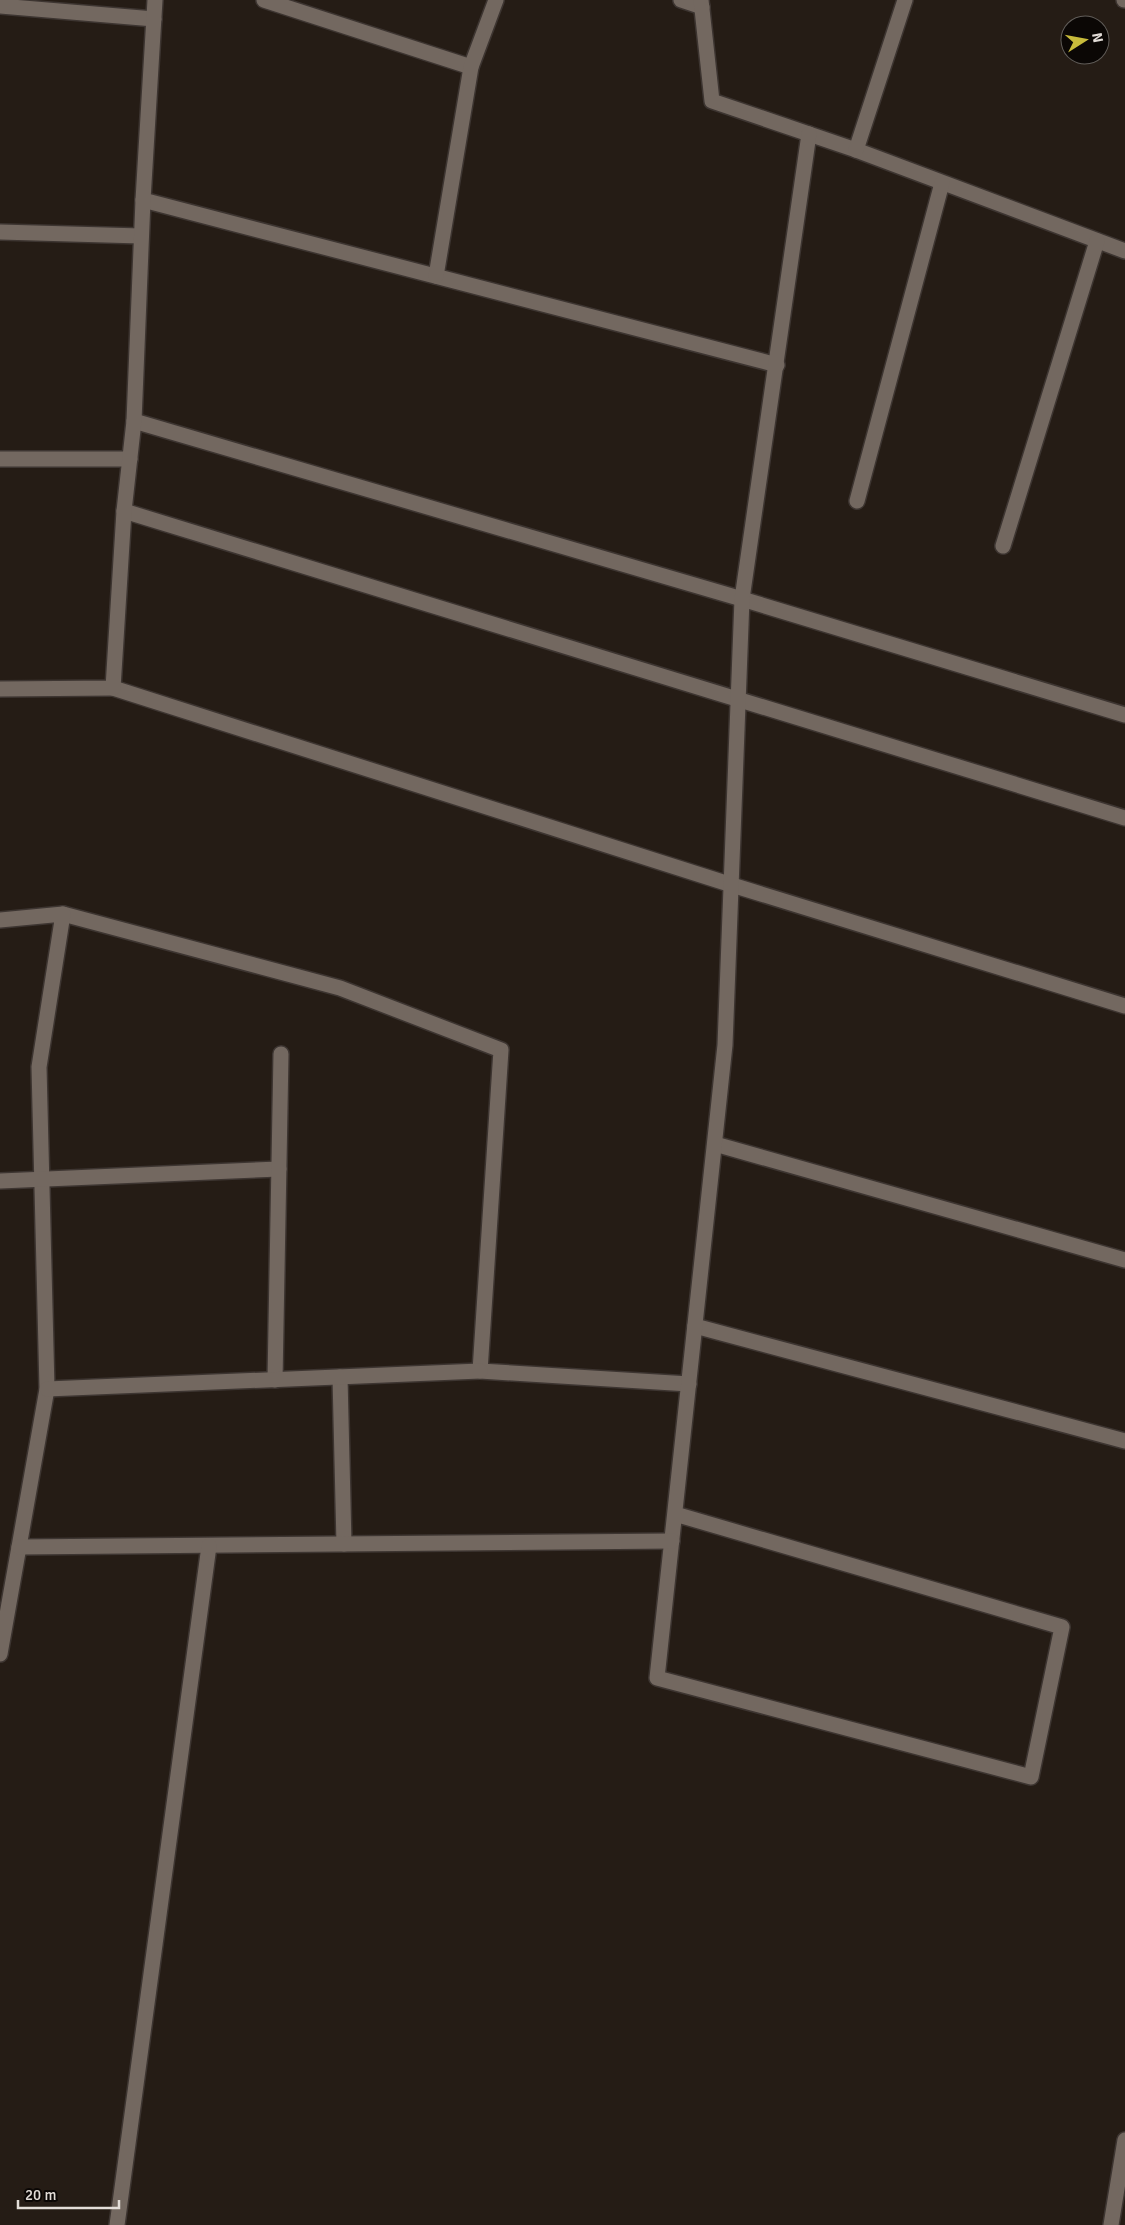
<svg xmlns="http://www.w3.org/2000/svg" width="1125" height="2225" font-family="Signika,sans-serif">
  <style>
    .lines { fill: none; stroke-linecap: round; stroke-linejoin: round }
    .service-casing { stroke: #3d3531; stroke-width: 18 }
    .minor-casing { stroke: #3d3531; stroke-width: 18 }
    .service { stroke: #736860; stroke-width: 15 }
    .minor { stroke: #736860; stroke-width: 15 }
  </style>
  <rect width="100%" height="100%" fill="#251c15"/>
  <g class="lines">
    <defs>
      <polyline id="service" points="1111,2225 1125,2140"/>
      <g id="minor">
        <polyline points="264,0 471,67"/>
        <polyline points="681,0 702,7"/>
        <polyline points="701,0 712,101 856,150 1125,251"/>
        <polyline points="1124,0 1125,0"/>
        <polyline points="0,6 154,19"/>
        <polyline points="856,150 905,0"/>
        <polyline points="143,200 777,365"/>
        <polyline points="0,232 141,236"/>
        <polyline points="436,276 471,67 496,0"/>
        <polyline points="134,421 742,599 1125,715"/>
        <polyline points="0,459 130,459"/>
        <polyline points="857,501 942,183"/>
        <polyline points="124,511 1125,818"/>
        <polyline points="1003,546 1097,241"/>
        <polyline points="113,688 732,885 1125,1006"/>
        <polyline points="0,689 113,688 124,511 134,421 143,200 155,0"/>
        <polyline points="63,914 340,988 501,1050 480,1371 689,1384"/>
        <polyline points="0,920 63,914 39,1067 47,1389 0,1654"/>
        <polyline points="715,1144 1125,1260"/>
        <polyline points="0,1181 279,1169"/>
        <polyline points="695,1326 1125,1441"/>
        <polyline points="340,1377 344,1544"/>
        <polyline points="275,1380 281,1054"/>
        <polyline points="47,1389 480,1371"/>
        <polyline points="675,1514 1062,1627 1031,1777 657,1678 725,1045 742,599 809,134"/>
        <polyline points="19,1547 672,1541"/>
        <polyline points="117,2225 209,1546"/>
      </g>
    </defs>
    <use href="#service" class="service-casing"/>
    <use href="#minor" class="minor-casing"/>
    <use href="#service" class="service"/>
    <use href="#minor" class="minor"/>
  </g>
  <g transform="translate(1085 40) rotate(79)"><circle r="24" fill="#0b0705" stroke="#615d59"/>
  <path d="M0-4L9 19L0 12L-9 19Z" fill="#c8bb3b"/>
  <text y="-8" font-size="14" font-weight="bold" text-anchor="middle" fill="#e3ddd8">N</text>
  </g>
  <path d="M18 2200v8h101v-8" fill="none" stroke="#e3ddd8" stroke-width="2.5"/>
  <text x="25" y="2200" font-size="15" fill="#e3ddd8" stroke="#0b0705" stroke-width="4" paint-order="stroke">20 m</text>
</svg>
